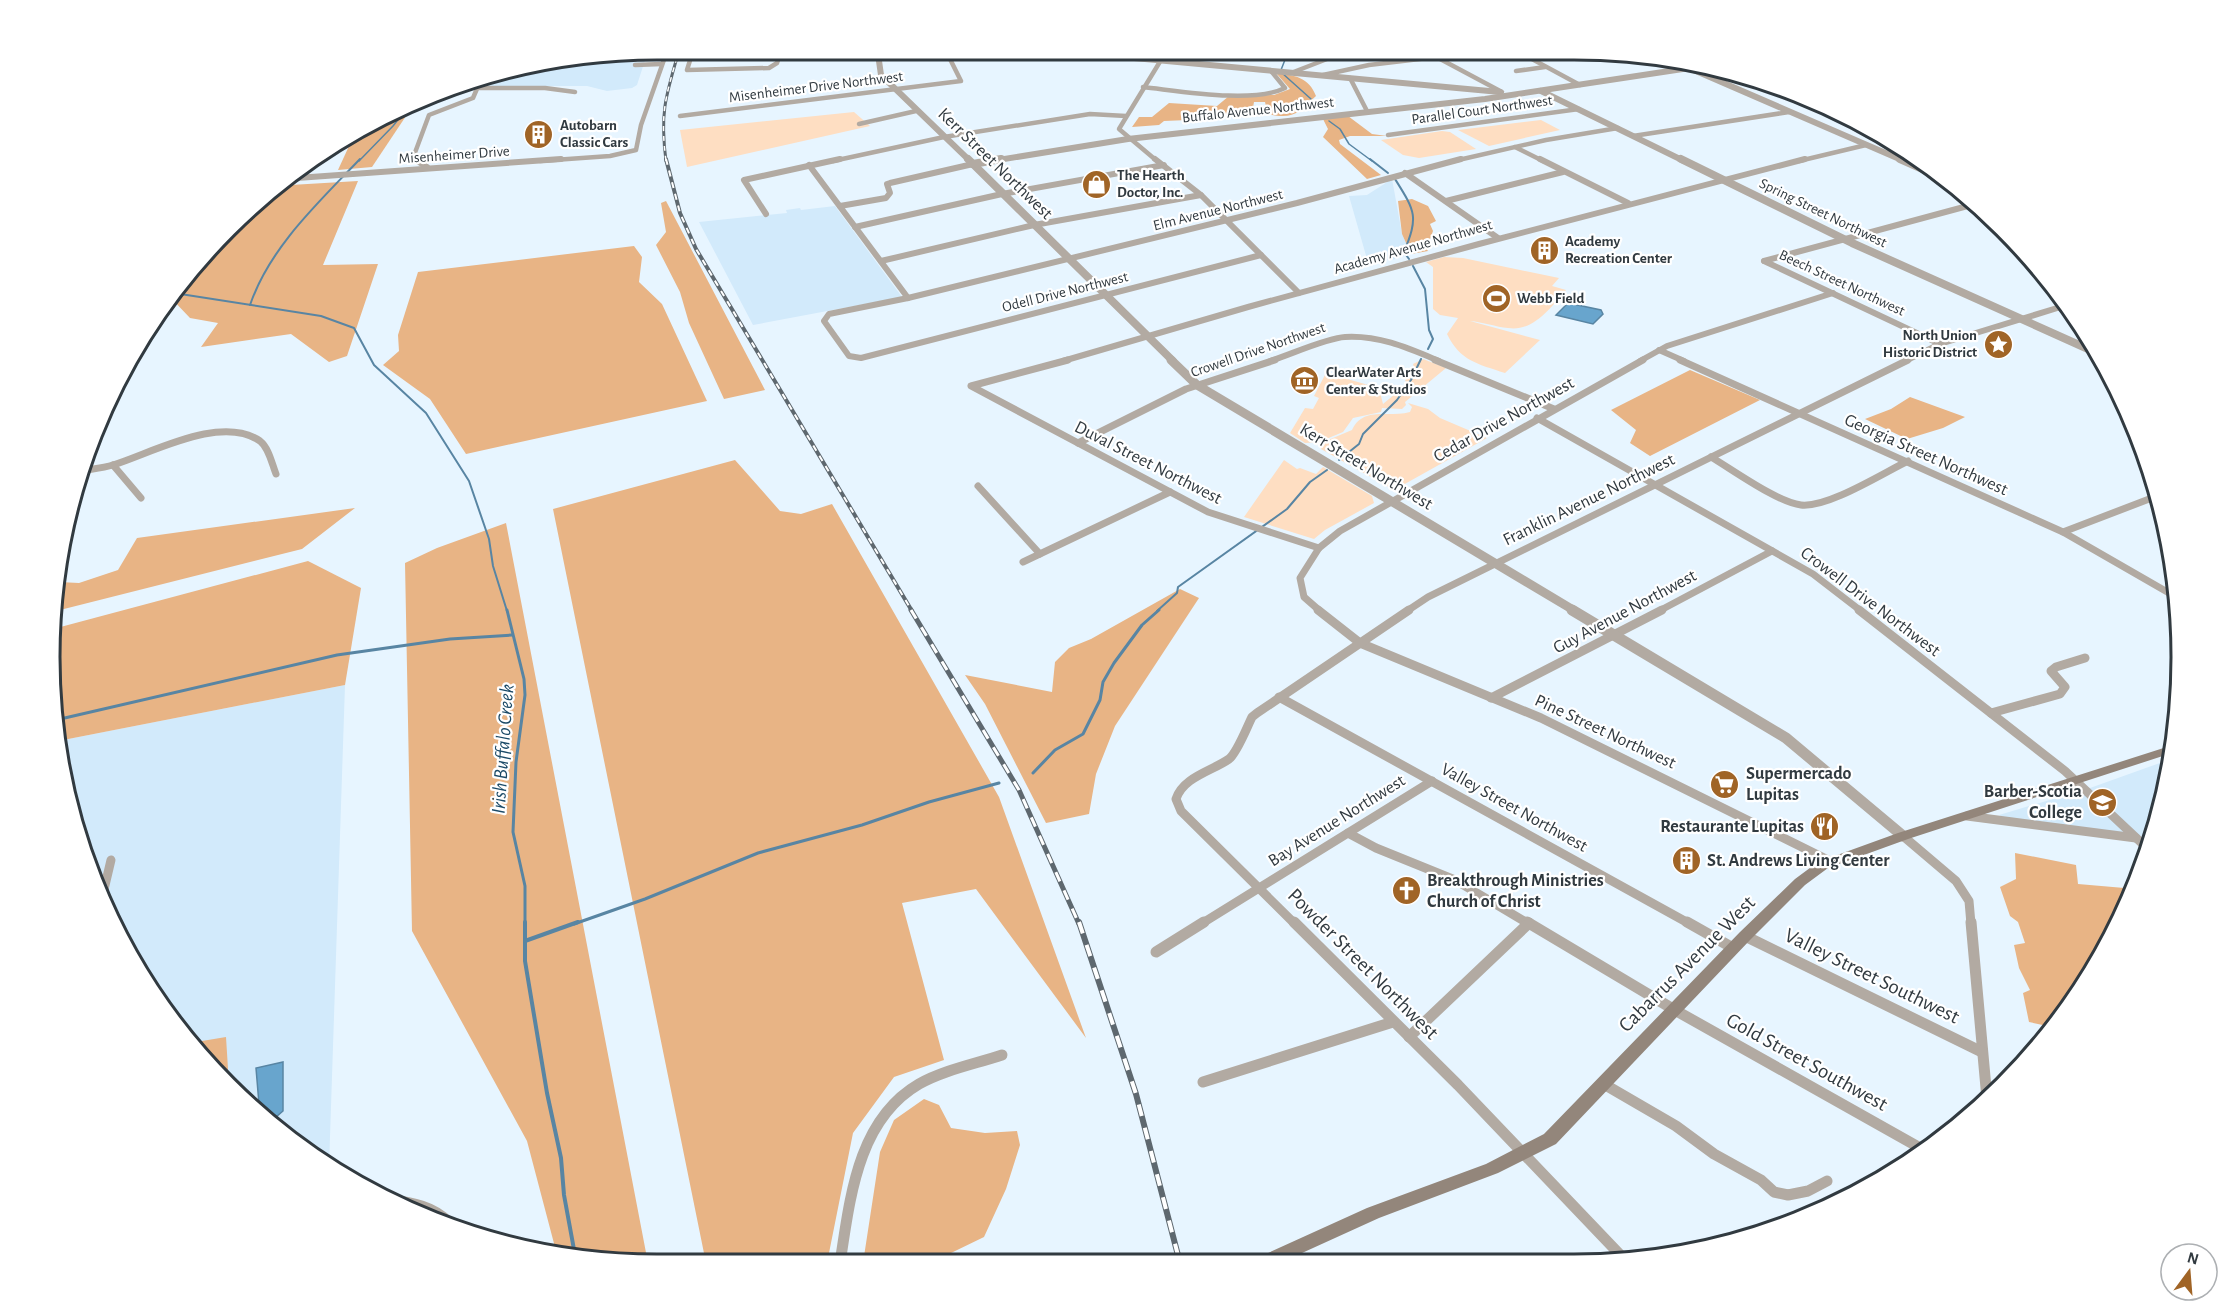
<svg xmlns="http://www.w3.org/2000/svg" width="2231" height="1314" font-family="'Alegreya Sans',sans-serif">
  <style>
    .built { fill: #d2eafb }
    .green { fill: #fedec2 }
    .forest { fill: #e8b485 }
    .water { fill: #68a5cd; stroke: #5885a3; stroke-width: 1.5 }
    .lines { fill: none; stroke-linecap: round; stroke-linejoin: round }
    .stream-far3 { stroke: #5885a3; stroke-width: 1.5 }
    .stream-far2 { stroke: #5885a3; stroke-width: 2 }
    .stream-far1 { stroke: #5885a3; stroke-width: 3 }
    .stream { stroke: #5885a3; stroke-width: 4 }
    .minor-far4 { stroke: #b2aaa2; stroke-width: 4.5 }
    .minor-far3 { stroke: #b2aaa2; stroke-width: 6 }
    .minor-far2 { stroke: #b2aaa2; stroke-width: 7 }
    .minor-far1 { stroke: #b2aaa2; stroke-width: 9 }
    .minor { stroke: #b2aaa2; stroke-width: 11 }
    .tertiary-far3 { stroke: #b2aaa2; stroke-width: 6 }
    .tertiary-far2 { stroke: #b2aaa2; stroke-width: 8 }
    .tertiary-far1 { stroke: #b2aaa2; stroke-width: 9 }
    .tertiary { stroke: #b2aaa2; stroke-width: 11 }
    .secondary { fill: #93867b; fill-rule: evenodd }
    .rail-far3-casing { stroke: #5e686f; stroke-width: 3 }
    .rail-far2-casing { stroke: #5e686f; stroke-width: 4 }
    .rail-far1-casing { stroke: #5e686f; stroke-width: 5 }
    .rail-casing { stroke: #5e686f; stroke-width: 6 }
    .rail-far3 { stroke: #fff; stroke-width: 1.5; stroke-dasharray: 5; stroke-linecap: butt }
    .rail-far2 { stroke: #fff; stroke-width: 2; stroke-dasharray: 6; stroke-linecap: butt }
    .rail-far1 { stroke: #fff; stroke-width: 3; stroke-dasharray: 10; stroke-linecap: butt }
    .rail { stroke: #fff; stroke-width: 4; stroke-dasharray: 12; stroke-linecap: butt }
    .labels { text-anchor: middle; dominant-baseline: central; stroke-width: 4.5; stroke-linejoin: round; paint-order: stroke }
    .far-street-label { font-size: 15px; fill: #313a40; stroke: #fff }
    .far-poi-label { font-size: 15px; font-weight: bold; fill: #313a40; stroke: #fff; text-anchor: start }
    .street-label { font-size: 18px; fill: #313a40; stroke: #fff }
    .poi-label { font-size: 18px; font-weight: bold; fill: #313a40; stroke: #fff; text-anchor: start }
    .water-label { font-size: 20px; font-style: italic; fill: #1b4a67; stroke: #fff }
    .near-street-label { font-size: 21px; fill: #313a40; stroke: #fff }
    .rim { fill: none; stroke: #313a40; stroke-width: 3 }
  </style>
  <rect width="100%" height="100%" fill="#e7f5ff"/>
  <g class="built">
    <polygon points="647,54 637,85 632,88 607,91 587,86 481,86 487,76 577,55"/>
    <polygon points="1392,179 1402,234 1411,254 1392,260 1367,259 1349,196 1367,195"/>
    <polygon points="835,206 902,297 753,325 699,222 787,213 786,210 800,208 801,210"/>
    <polygon points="345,685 329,1167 320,1162 256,1114 175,1027 131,960 82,853 61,775 58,741"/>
    <polygon points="2171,759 2170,775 2149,843 2141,836 2005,818 1999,815 2090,788"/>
  </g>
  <g class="green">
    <polygon points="854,112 870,126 687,167 680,130"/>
    <polygon points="1541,120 1560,130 1489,146 1458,130"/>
    <polygon points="1442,131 1450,132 1476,149 1419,158 1403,155 1381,140"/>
    <path d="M1444,257L1463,258L1559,278L1552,286L1566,290C1551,307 1534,332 1508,328C1496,327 1483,322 1470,321L1540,340L1505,373C1478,364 1460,361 1447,334L1458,318L1440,315L1433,309V267L1426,262Z"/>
    <polygon points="1423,359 1446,368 1405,402 1406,405 1402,409 1382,408 1381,412 1353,418 1343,432 1319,442 1305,443 1290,433 1305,408 1313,409 1319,398 1314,396 1326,373 1379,388 1383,404 1407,384 1405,380 1411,377 1415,370 1413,364"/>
    <path d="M1408,403L1428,409L1440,418L1487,438L1394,490L1321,449V443L1352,430C1363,406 1388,418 1410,412L1412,407Z"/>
    <polygon points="1284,460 1297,469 1300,468 1316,474 1323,467 1372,496 1374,503 1325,530 1314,539 1244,517"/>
  </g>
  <g class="forest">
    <path d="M1276,73C1294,75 1309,77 1316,96C1298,113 1293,120 1268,114L1265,102H1254L1252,113L1214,114L1212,119L1164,121L1159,125L1132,127L1139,117H1152L1169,103L1217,106L1229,96L1274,95L1290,89Z"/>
    <polygon points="416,101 372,167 338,170 355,133 388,112"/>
    <polygon points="1348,116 1372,134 1387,136 1350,136 1339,140 1340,144 1381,175 1367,179 1323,137 1328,129 1323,119"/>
    <polygon points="358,181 323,265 378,264 347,356 329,362 291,334 201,347 218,323 190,318 170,297 227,228 274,186"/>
    <polygon points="1412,199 1428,206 1436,221 1430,224 1433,231 1430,239 1421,242 1428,251 1411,254 1402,234 1398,201"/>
    <polygon points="666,201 765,390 724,399 689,323 680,292 656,245 666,232 661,203"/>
    <polygon points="634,246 642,257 639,282 662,304 707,401 466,454 430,399 383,365 399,351 398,335 418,272"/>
    <polygon points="1690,370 1760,400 1650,456 1630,443 1636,430 1611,410"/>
    <polygon points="1910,397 1965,417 1943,428 1907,439 1865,419 1891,409"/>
    <polygon points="735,460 780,511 801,514 832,504 999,797 1086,1038 976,889 902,903 944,1060 894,1077 853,1133 827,1263 706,1263 553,509"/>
    <polygon points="355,508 302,549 56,611 59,582 79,583 118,570 137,538"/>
    <polygon points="506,523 648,1263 617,1263 556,1251 527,1141 412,931 405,563 437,548"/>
    <polygon points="308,561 361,588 345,685 58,741 50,657 53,629"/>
    <polygon points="1180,589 1199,598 1115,726 1096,774 1089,814 1046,823 985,704 965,675 1052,692 1055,662 1069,648 1091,639"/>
    <polygon points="2015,853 2076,865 2078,884 2136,889 2079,994 2052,1027 2029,1022 2023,993 2030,990 2019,968 2014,945 2025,943 2018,922 2010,916 2000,887 2016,879"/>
    <polygon points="226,1037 229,1085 190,1043"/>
    <polygon points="924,1099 939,1105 951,1128 985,1133 1017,1131 1020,1145 1006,1189 984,1237 951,1253 951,1263 863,1263 880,1152 894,1120"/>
  </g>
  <g class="water">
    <polygon points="1568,303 1601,310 1603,314 1593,324 1556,315"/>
    <polygon points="283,1062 283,1111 276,1117 263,1119 260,1116 256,1068"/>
  </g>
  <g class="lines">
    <g class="stream-far3">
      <polyline points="1281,70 1288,52"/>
      <polyline points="1282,73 1311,99"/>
      <polyline points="1329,121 1340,129 1349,144 1372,161"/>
      <polyline points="359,161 393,126 412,102"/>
    </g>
    <g class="stream-far2">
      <polyline points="1370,159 1388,173"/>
      <path d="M1395,179C1415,211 1419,216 1404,252L1409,259"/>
      <polyline points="1413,266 1425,289 1429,330 1433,339 1428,349"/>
      <polyline points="174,293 321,316 354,328 374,365 426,413 469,481 489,539 493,566 507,611"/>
      <path d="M250,305C270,247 318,203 360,159"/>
      <polyline points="1339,460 1359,444 1363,434 1397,400 1411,380 1421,359"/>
      <polyline points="1157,611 1177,593 1178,587 1287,509 1310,482 1327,470"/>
    </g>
    <g class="stream-far1">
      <polyline points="507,610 524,679 525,695 516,762 513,832 525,886 525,924"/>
      <polyline points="56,720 337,655 450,639 512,635"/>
      <polyline points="1033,773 1055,750 1083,734 1100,700 1103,682 1114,663 1142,625 1159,610"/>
      <polyline points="574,924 645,899 758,853 862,825 929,802 999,783"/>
    </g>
    <g class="stream">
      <polyline points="525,922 525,961 547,1093 561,1158 564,1195 575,1255"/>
      <polyline points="525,941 578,922"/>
    </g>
    <g class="minor-far4">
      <polyline points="1517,51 1580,85"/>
      <polyline points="1427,52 1502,92"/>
      <polyline points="692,54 687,70 769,68 777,63 780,54"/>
      <polyline points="635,65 662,64"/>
      <polyline points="1516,71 1545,67"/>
      <polyline points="1291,73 1345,52"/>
      <polyline points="1323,75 1369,65 1487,51"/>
      <polyline points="1350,78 1367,111"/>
      <path d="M1143,87C1180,91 1253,104 1285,88L1271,71"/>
      <polyline points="476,88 545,88 575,92"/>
      <polyline points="680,116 961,81 947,53"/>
      <polyline points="859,124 916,111"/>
      <polyline points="1388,135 1579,109"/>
      <polyline points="1633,136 1789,112"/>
      <polyline points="1515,147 1543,161"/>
      <polyline points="414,161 413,158 429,115 473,98 482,77"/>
      <polyline points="540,161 610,156 636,150 641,125 666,54"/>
      <polyline points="833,161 944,137 1090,114 1126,116"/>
      <polyline points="1157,161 1119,129 1161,60"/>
      <polyline points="1454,161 1546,140 1618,128"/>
      <polyline points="1799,161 1866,145"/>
    </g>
    <g class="minor-far3">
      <polyline points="414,159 427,167"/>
      <polyline points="1155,159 1201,195 1299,293"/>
      <polyline points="1540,159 1628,203"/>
      <polyline points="809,165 908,298"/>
      <polyline points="1405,173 1498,238"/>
      <polyline points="283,179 561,159"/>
      <polyline points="1446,201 1563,172"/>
      <polyline points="840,206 886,198 890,193 887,184 890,183 973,164"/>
      <polyline points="766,214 744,180 840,159"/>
      <polyline points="855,227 1002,194 1164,165"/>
      <polyline points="1261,255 861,358 849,356 824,321 829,314 908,298 1297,203 1461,159"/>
      <polyline points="881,261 1034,225 1201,195"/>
      <polyline points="1764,261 1975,204"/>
      <polyline points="1764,261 1940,344"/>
      <polyline points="1659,350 1684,361"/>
      <polyline points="1063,361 1248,307 1479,244 1805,159"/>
      <path d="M1270,361C1290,355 1326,338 1345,337C1379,335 1408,348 1439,361"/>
      <polyline points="1640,361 1667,346 1833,293"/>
      <polyline points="1905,361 1940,344 2067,305"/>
    </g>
    <g class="minor-far2">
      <polyline points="1068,360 971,386 1208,512 1319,548"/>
      <polyline points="1435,360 1554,409"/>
      <polyline points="1680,360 2063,532 2176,597"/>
      <polyline points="1537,418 1813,574 1861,611"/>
      <polyline points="1078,443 1186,389 1275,360"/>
      <path d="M1711,457C1733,470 1777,502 1801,505C1828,508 1883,473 1908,461"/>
      <polyline points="113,465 141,498"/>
      <path d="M81,471C92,469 103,468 113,465C152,453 221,414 260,441C269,448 272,464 276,474"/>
      <polyline points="978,486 1040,554"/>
      <polyline points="2063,532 2157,496"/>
      <polyline points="1023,562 1170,492"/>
      <polyline points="1320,611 1304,597 1300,578 1319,548 1340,531 1643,360"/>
      <polyline points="1407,611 1428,597 1908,360"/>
      <polyline points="1659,611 1772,551"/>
    </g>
    <g class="minor-far1">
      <polyline points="1318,610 1360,643 1541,718 1830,861"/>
      <polyline points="1859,610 2065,771 2148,849"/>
      <polyline points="1279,697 1690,924"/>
      <polyline points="1491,698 1662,610"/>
      <polyline points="1991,713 2060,694 2065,687 2051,671 2056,667 2085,658"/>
      <polyline points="1967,816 2136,838"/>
      <polyline points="1348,833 1376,848 1455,880 1529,924"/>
      <polyline points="1903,836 1956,881 1969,901 1971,924"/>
      <polyline points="102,898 111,860"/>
      <polyline points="1201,924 1432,781"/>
      <path d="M1295,924L1181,811L1176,799C1183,777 1212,771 1229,759C1237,753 1247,727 1252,717L1257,713L1409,610"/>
    </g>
    <g class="minor">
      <polyline points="1294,922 1458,1085 1626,1261"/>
      <polyline points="1527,922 1673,1009 1922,1149"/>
      <polyline points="1687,922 1733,948"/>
      <polyline points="1971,922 1987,1099"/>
      <polyline points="1745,936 1982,1052"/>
      <polyline points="1156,952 1204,922"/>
      <polyline points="1409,1037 1529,923"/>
      <polyline points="1203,1082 1393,1022"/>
      <polyline points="1602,1083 1676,1126 1714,1154 1761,1180 1774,1192 1788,1195 1808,1191 1827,1181"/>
      <path d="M398,1201C421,1204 440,1210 455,1229"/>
      <path d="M840,1263C850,1199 857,1120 919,1084C944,1070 975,1064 1002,1055"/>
    </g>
    <g class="tertiary-far3">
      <polyline points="1080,53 1500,92"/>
      <polyline points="878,54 881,75 970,161"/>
      <polyline points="1689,68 1904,161"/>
      <polyline points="1541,91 1684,161"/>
      <polyline points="992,161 1128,139 1485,99 1696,67"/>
    </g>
    <g class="tertiary-far2">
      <polyline points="968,159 1173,361"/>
      <polyline points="1681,159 1852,243 2097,353"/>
      <polyline points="1900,159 1943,178"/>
      <polyline points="973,164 1001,159"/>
    </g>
    <polyline class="tertiary-far1" points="1171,360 1197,385 1575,611"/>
    <polyline class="tertiary" points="1572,610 1786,738 1903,836"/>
    <polygon class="secondary" points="2173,745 2172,753 1908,839 1828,868 1805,885 1750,940 1556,1144 1498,1173 1379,1218 1280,1263 1254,1263 1257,1258 1367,1208 1486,1164 1544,1134 1740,932 1795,879 1818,862 1898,833"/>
    <defs>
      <path id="rail-far3" d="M666,161C660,115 665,98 678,54"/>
      <polyline id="rail-far2" points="666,159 680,213 696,249 912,611"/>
      <polyline id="rail-far1" points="911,610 1019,790 1079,924"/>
      <polyline id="rail" points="1079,922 1136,1094 1180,1263"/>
    </defs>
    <use href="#rail-far3" class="rail-far3-casing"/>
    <use href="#rail-far2" class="rail-far2-casing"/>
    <use href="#rail-far1" class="rail-far1-casing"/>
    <use href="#rail" class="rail-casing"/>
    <use href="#rail-far3" class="rail-far3"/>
    <use href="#rail-far2" class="rail-far2"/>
    <use href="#rail-far1" class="rail-far1"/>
    <use href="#rail" class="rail"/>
  </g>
  <defs>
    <symbol id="building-disc" viewBox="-11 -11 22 22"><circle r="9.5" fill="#a06426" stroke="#fff"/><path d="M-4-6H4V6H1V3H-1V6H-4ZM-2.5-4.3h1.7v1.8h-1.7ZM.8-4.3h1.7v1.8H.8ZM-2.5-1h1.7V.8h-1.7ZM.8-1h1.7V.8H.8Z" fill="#fff"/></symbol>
    <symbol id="shop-disc" viewBox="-11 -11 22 22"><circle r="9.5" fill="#a06426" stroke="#fff"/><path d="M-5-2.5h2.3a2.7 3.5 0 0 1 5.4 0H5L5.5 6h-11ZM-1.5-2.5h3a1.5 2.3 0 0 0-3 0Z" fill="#fff"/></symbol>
    <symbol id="stadium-disc" viewBox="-11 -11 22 22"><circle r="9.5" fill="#a06426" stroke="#fff"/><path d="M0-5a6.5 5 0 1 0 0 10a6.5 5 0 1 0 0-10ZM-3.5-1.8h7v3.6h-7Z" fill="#fff"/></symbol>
    <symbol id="sight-disc" viewBox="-11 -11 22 22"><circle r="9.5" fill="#a06426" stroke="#fff"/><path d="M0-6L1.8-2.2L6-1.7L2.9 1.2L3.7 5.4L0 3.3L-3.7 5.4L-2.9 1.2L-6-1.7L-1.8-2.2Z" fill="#fff"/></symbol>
    <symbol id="museum-disc" viewBox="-11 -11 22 22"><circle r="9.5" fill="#a06426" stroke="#fff"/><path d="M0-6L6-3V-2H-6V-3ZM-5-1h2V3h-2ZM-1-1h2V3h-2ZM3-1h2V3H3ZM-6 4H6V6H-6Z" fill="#fff"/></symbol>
    <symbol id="supermarket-disc" viewBox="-11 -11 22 22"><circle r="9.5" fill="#a06426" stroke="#fff"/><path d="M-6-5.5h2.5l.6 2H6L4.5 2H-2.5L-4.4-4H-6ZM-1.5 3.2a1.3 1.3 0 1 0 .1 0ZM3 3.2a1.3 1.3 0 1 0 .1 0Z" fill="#fff"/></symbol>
    <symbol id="university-disc" viewBox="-11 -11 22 22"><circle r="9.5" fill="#a06426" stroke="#fff"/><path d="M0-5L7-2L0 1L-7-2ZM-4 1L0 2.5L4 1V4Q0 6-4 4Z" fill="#fff"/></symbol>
    <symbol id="restaurant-disc" viewBox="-11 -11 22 22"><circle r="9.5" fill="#a06426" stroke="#fff"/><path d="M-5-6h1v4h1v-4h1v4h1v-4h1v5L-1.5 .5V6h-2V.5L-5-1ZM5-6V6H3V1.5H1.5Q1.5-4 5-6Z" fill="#fff"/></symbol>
    <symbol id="church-disc" viewBox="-11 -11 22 22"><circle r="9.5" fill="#a06426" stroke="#fff"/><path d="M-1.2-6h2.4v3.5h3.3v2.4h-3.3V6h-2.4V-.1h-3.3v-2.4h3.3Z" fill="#fff"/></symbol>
  </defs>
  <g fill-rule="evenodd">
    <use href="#building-disc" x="522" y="118" width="33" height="33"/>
    <use href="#shop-disc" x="1080" y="168" width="33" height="33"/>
    <use href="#building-disc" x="1528" y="234" width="33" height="33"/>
    <use href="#stadium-disc" x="1480" y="282" width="33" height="33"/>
    <use href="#sight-disc" x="1982" y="328" width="33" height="33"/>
    <use href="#museum-disc" x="1288" y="364" width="33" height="33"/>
    <use href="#supermarket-disc" x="1708" y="768" width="33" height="33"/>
    <use href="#university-disc" x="2086" y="786" width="33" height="33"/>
    <use href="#restaurant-disc" x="1808" y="810" width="33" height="33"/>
    <use href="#building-disc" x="1670" y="844" width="33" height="33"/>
    <use href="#church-disc" x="1390" y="874" width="33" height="33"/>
  </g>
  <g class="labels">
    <g class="far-street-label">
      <text transform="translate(816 87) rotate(-7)">Misenheimer Drive Northwest</text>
      <text transform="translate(1258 110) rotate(-6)">Buffalo Avenue Northwest</text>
      <text transform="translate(1482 110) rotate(-8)">Parallel Court Northwest</text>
      <text transform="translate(454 155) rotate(-4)">Misenheimer Drive</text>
      <text transform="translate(1218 210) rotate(-14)">Elm Avenue Northwest</text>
      <text transform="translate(1823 213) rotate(26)">Spring Street Northwest</text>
      <text transform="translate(1413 247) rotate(-16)">Academy Avenue Northwest</text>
      <text transform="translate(1842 283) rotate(25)">Beech Street Northwest</text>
      <text transform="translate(1065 292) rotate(-14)">Odell Drive Northwest</text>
      <text transform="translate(1258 350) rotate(-19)">Crowell Drive Northwest</text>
    </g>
    <g class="far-poi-label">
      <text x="560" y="125">Autobarn<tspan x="560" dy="17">Classic Cars</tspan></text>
      <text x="1117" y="175">The Hearth<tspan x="1117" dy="17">Doctor, Inc.</tspan></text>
      <text x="1565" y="241">Academy<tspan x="1565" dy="17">Recreation Center</tspan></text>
      <text x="1517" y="298">Webb Field</text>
      <text x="1977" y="335" text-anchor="end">North Union<tspan x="1977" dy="17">Historic District</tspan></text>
      <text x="1326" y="372">ClearWater Arts<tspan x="1326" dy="17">Center &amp; Studios</tspan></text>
    </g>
    <g class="street-label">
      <text transform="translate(995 164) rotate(44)">Kerr Street Northwest</text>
      <text transform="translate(1504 420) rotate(-29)">Cedar Drive Northwest</text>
      <text transform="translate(1926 455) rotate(24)">Georgia Street Northwest</text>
      <text transform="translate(1148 463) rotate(27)">Duval Street Northwest</text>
      <text transform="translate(1366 467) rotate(31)">Kerr Street Northwest</text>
      <text transform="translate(1589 500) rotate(-26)">Franklin Avenue Northwest</text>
      <text transform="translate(1870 602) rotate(37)">Crowell Drive Northwest</text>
      <text transform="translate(1625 612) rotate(-28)">Guy Avenue Northwest</text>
      <text transform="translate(1605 732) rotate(25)">Pine Street Northwest</text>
      <text transform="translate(1514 808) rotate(29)">Valley Street Northwest</text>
      <text transform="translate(1337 821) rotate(-32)">Bay Avenue Northwest</text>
    </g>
    <g class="poi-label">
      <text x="1746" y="774">Supermercado<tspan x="1746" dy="21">Lupitas</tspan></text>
      <text x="2082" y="792" text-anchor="end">Barber-Scotia<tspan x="2082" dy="21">College</tspan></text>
      <text x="1804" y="827" text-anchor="end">Restaurante Lupitas</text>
      <text x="1707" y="861">St. Andrews Living Center</text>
      <text x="1427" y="881">Breakthrough Ministries<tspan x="1427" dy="21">Church of Christ</tspan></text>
    </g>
    <g class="water-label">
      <text transform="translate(503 749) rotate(-86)">Irish Buffalo Creek</text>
    </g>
    <g class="near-street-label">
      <text transform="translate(1363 964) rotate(45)">Powder Street Northwest</text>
      <text transform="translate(1687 964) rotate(-45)">Cabarrus Avenue West</text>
      <text transform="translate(1872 976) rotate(26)">Valley Street Southwest</text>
      <text transform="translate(1807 1062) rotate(29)">Gold Street Southwest</text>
    </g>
  </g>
  <path d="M0 0H2231V1314H0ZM657 60H1574A597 597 0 0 1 2171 657V657A597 597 0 0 1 1574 1254H657A597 597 0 0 1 60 657V657A597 597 0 0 1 657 60Z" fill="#fff" fill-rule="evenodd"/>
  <path class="rim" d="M657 60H1574A597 597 0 0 1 2171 657V657A597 597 0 0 1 1574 1254H657A597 597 0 0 1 60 657V657A597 597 0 0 1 657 60Z"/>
  <g transform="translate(2189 1272) rotate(16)"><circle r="28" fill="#ffffff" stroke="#adb0b3" stroke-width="1.5"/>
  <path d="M0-4.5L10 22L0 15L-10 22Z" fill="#a06426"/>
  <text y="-9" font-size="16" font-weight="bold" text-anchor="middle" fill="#313a40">N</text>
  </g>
</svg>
